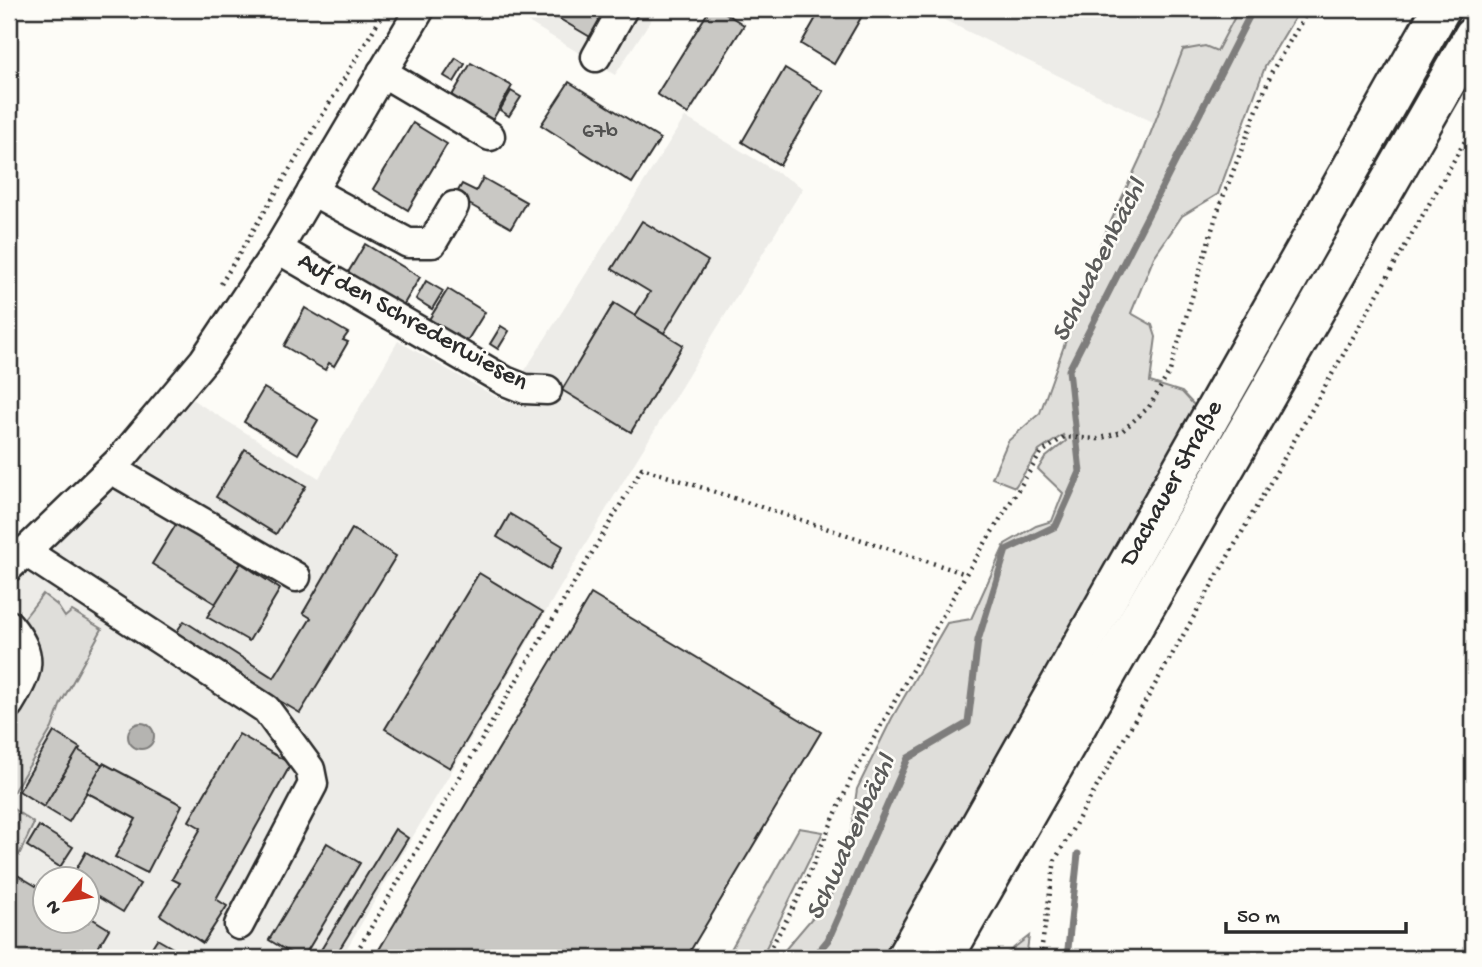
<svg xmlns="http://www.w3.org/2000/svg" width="1482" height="967" font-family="'Gochi Hand',sans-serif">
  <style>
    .built { fill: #edece8; fill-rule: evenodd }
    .green { fill: #dfdeda; stroke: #858482; stroke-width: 2 }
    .water { fill: #b5b4b1; stroke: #7e7d7b; stroke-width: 2 }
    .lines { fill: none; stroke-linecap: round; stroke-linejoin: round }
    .stream { stroke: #7e7d7b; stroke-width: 7 }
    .building { fill: #c9c8c4; stroke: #2b2b2b; stroke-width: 2 }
    .minor-casing { stroke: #2b2b2b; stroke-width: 33 }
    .major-casing { stroke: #2b2b2b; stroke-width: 42 }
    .path { stroke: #2b2b2b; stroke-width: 4.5; stroke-dasharray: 2 5; stroke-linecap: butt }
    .minor { stroke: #fdfcf7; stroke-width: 28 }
    .major { stroke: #fdfcf7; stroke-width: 37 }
    .labels { text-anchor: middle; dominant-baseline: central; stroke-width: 5; stroke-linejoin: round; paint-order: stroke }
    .number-label { font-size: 23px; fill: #525251 }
    .street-label { font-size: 26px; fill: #2b2b2b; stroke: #fdfcf7 }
    .water-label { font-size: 28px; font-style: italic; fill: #5b5b5a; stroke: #fdfcf7 }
  </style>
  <rect width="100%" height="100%" fill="#fdfcf7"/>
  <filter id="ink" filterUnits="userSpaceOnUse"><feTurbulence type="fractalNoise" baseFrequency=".0143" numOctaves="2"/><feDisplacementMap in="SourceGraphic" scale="14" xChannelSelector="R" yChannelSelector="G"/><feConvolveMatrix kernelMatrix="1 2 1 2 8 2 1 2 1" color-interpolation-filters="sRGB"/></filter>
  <g filter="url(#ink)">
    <g class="built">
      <polygon points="507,9 658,9 615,75"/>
      <polygon points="922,9 1239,9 1216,51 1183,50 1155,123"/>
      <path d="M685,117L803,188L613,498L341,958H9V746L31,631L9,588L193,400L319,478L398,341L505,402ZM46,880H88V922H46Z"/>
    </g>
    <g class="green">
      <polygon points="1239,9 1300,9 1265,67 1218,194 1182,216 1154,257 1131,313 1152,325 1156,337 1150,382 1182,392 1194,405 1194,422 889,958 778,958 830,897 847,857 857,789 892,718 947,623 971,619 1005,544 1036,526 1052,521 1063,493 1038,469 1045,458 1066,441 1063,435 1039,451 1015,487 992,478 1008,441 1040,413 1100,245 1144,150 1183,50 1205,46 1217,51"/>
      <polygon points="43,594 57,605 65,617 72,611 102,629 61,703 52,728 9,799 9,724 31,686 22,621"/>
      <polygon points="9,806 34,823 19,855 9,849"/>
      <polygon points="799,828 823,832 767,946 760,958 726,958"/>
      <polygon points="1029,936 1026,958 1001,958"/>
    </g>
    <circle class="water" cx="141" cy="736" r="13"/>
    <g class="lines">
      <g class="stream">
        <polyline points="813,958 828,940 908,758 968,723 978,640 1006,550 1056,526 1080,472 1069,370 1253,9"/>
        <polyline points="1067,958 1078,854"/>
      </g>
    </g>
    <g class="building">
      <polygon points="543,9 616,9 597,41"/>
      <polygon points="710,9 719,9 744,25 688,114 657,94"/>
      <polygon points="821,9 866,9 834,64 801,44"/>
      <polygon points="456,58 465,64 454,82 444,76"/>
      <polygon points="471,63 512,86 488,128 447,104"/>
      <polygon points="785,68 823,91 780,165 742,142"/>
      <polygon points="569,82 660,139 632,183 541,125"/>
      <polygon points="511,91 521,97 509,116 500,110"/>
      <polygon points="413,123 447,144 408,210 373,189"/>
      <polygon points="483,178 526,202 511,228 455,196 462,184 476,191"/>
      <polygon points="642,221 708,261 664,333 635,316 650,292 612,269"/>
      <polygon points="365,244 420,277 398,314 343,281"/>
      <polygon points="426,281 443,291 432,309 416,299"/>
      <polygon points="448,289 485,312 462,349 425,326"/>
      <polygon points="614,303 683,345 631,432 562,390"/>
      <polygon points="305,308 348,333 343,340 348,342 334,366 329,363 325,370 284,346"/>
      <polygon points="501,326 509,331 498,349 490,344"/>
      <polygon points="264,388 318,420 298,454 244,422"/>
      <polygon points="245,449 306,486 276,534 216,497"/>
      <polygon points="510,514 563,546 550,569 497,537"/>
      <polygon points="177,523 241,563 216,604 152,564"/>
      <polygon points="352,529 396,556 300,713 173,637 184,621 274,678 311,618 303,613"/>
      <polygon points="241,563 280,589 249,641 207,617"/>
      <polygon points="479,573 543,612 450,768 385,729"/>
      <polygon points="591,594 821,732 686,958 374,958"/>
      <polygon points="54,732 80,748 44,807 19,791"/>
      <polygon points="239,734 291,764 216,899 227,906 203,943 160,915 180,883 172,879 201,828 189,821"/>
      <polygon points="78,750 103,765 69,822 44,807"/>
      <polygon points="103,763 182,805 147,873 115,857 136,819 86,792"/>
      <polygon points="39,826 73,847 60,867 27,846"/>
      <polygon points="395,829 408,838 334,958 316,958"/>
      <polygon points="327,843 360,863 303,958 299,958 269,940"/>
      <polygon points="86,852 140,884 123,912 88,891 88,880 70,880"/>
      <polygon points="9,870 46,892 46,922 88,922 88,916 109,929 92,958 9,958"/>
      <polygon points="157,939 190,958 145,958"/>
    </g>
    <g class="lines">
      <defs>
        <g id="minor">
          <polyline points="596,57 623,9"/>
          <polyline points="382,72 490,136"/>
          <polyline points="312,191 408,243 432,243 454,206"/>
          <polyline points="278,249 505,381 525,389 547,390"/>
          <polyline points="111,469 296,577"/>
          <polyline points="26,552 266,709 310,769 313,784 239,925"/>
          <polyline points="9,567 121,459 204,360 278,249 420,9"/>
          <path d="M9,625C35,657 29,670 9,704"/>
        </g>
        <g id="major">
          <polyline points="905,958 1441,9"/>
          <polyline points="944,958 1473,36"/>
        </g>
      </defs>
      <use href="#minor" class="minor-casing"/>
      <use href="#major" class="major-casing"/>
      <g class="path">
        <polyline points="221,284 386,9"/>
        <polyline points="353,958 642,468 966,574"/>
        <polyline points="765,958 797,901 851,779 966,574 1041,453 1064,437 1098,439 1121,432 1149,407 1170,371 1217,213 1272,71 1309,9"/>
        <polyline points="1040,958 1055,860 1473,127"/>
      </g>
      <use href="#minor" class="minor"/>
      <use href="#major" class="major"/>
    </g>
  </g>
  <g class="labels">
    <g class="number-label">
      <text x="600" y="132">67b</text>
    </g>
    <g class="street-label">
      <text transform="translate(412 323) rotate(29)">Auf den Schrederwiesen</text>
      <text transform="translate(1173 484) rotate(-61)">Dachauer Straße</text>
    </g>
    <g class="water-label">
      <text transform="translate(1100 261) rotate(-63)">Schwabenbächl</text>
      <text transform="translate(852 838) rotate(-65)">Schwabenbächl</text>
    </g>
  </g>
  <rect width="1482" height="967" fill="none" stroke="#fdfcf7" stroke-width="35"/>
  <rect x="18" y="18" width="1447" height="932" fill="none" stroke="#2b2b2b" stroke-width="2.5" filter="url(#ink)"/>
  <g transform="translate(66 900) rotate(240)"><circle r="33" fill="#fdfcf7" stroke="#a9a8a5" stroke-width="2"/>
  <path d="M0-5L12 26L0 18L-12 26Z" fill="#c8321e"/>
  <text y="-10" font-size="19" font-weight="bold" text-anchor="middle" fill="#2b2b2b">N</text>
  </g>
  <path d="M1226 922v10h180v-10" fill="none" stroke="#2b2b2b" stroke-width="3.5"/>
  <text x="1237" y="922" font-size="21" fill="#2b2b2b" stroke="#fdfcf7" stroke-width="5" paint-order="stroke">50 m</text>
</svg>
